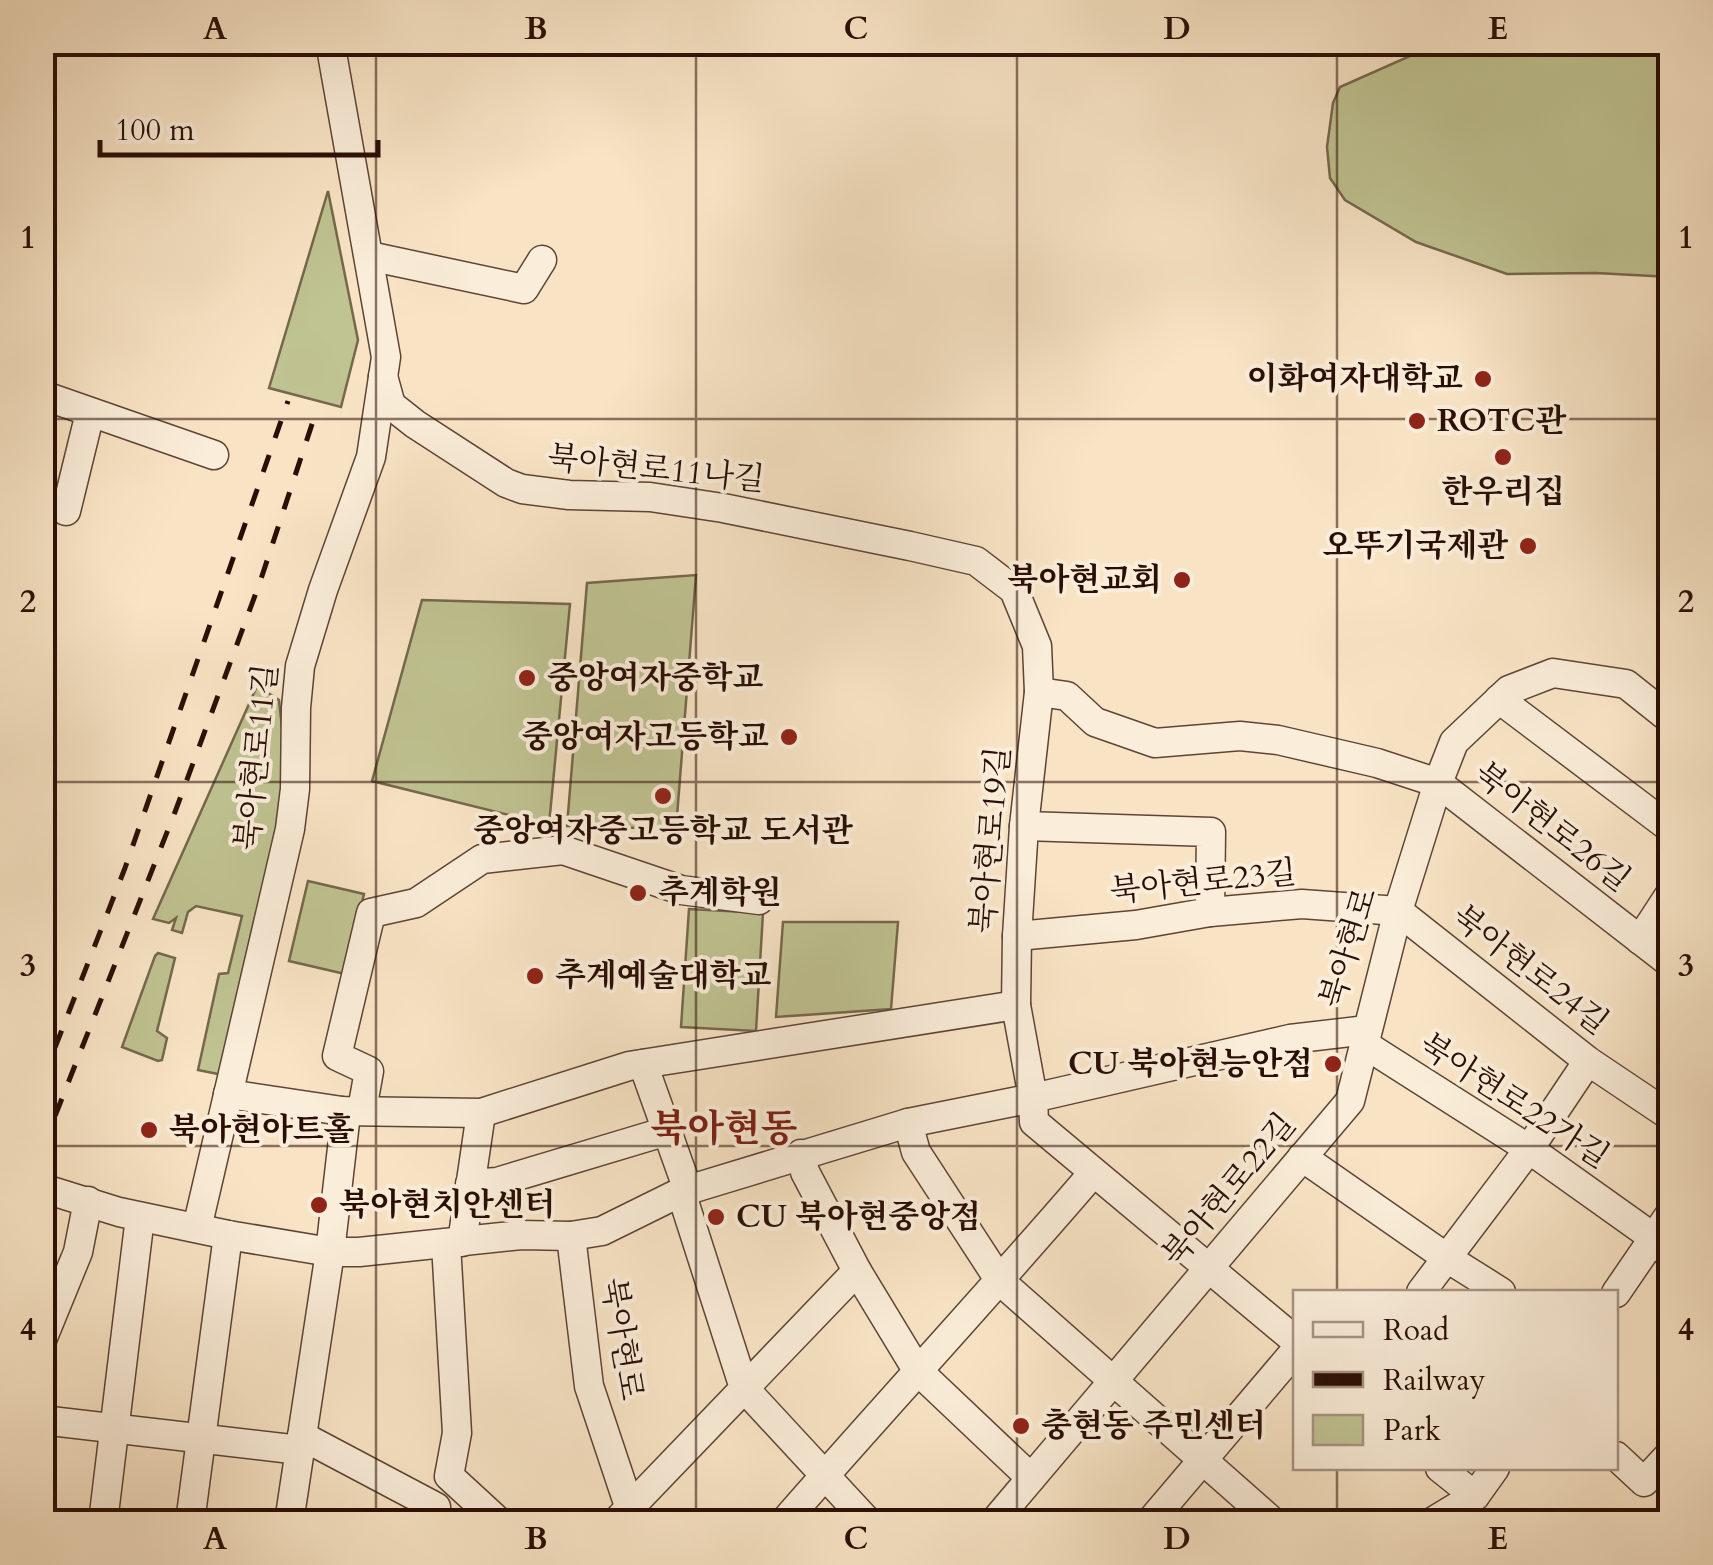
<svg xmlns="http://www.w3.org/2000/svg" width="1713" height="1565" font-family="Cardo,'Noto Serif KR',serif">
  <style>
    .green { fill: #c0c392; stroke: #75684c; stroke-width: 2.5 }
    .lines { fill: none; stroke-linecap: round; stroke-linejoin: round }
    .minor-casing { stroke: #5e4435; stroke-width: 31 }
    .minor { stroke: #faedd9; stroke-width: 28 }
    .rail { stroke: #2a0e05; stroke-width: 5; stroke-dasharray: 18 18; stroke-linecap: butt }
    .grid { fill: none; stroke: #2a0e05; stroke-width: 2.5; stroke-opacity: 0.55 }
    .poi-dot { fill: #8f2418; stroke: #faedd9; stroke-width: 4 }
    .labels { text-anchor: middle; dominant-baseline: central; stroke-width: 8; stroke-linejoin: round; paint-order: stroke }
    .poi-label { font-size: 32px; font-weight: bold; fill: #2a0e05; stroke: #faedd9; text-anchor: start }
    .street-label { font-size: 32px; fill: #2a0e05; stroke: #faedd9 }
    .quarter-label { font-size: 38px; font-weight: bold; fill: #7a1f14; stroke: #faedd9 }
    .neatline { fill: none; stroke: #2a0e05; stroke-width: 4 }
    .grid-label { font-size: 32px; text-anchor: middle; font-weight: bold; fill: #2a0e05 }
  </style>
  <rect width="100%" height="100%" fill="#f8e4c5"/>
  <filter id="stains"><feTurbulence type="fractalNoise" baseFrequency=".002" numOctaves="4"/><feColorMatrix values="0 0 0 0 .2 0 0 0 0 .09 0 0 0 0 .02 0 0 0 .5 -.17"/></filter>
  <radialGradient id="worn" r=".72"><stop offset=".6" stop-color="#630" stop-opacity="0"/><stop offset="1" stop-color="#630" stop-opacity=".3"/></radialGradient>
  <g class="green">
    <polygon points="1430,43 1670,43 1670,277 1596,273 1507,274 1416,242 1345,200 1330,178 1327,147 1333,103 1340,87 1417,53"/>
    <polygon points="328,191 358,340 341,407 269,388"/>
    <polygon points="696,575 676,829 567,826 587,583"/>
    <polygon points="422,600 570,604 549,825 372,781"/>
    <polygon points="257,686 279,700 288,783 223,1075 198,1070 219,974 228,973 242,916 196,906 188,912 182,933 172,930 176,918 169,923 153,919"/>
    <polygon points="308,881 364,894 345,974 289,961"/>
    <polygon points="689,909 763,913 756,1031 681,1027"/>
    <polygon points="783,922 898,922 891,1009 776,1017"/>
    <polygon points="158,953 175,958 157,1031 167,1038 162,1060 158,1061 122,1047 155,956"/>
  </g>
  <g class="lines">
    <defs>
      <g id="minor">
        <polyline points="369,256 524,289 542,260"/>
        <polyline points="383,376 391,405 415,424 506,483 522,489 569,495 650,497 723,508 910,546 976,561 1014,590 1037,646 1039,692 1024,826 1017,936 1016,1005 1033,1098 1034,1122 1296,1341"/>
        <polyline points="42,395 214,455"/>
        <polyline points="66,511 90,413"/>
        <polyline points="1039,692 1067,696 1095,722 1155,743 1240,736 1278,740 1377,763 1438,783 1670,963"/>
        <polyline points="1499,699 1670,828"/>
        <polyline points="1024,826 1211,832 1210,912"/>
        <polyline points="1398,911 1588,1061 1670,1116"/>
        <polyline points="1017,936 1136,925 1210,912 1302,904 1398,911"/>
        <polyline points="1640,940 1670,894"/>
        <polyline points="1364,1044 1529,1149 1654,1238 1670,1256"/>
        <polyline points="643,1064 688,1190"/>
        <polyline points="228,1094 342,1111 481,1113 629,1066 1016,1005"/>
        <polyline points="362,1110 369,1071 337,1056 371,913 416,903 482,859 563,850 681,890 759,900"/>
        <polyline points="908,1123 916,1152 1000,1281 1273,1522"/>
        <polyline points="801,1154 805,1172 857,1271 917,1370 1031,1478"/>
        <polyline points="1302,1157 1447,1258 1501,1292"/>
        <polyline points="470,1184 497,1182 667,1131"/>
        <polyline points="42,1188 119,1212 228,1235 330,1252 359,1252 521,1235 571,1236 602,1231 681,1192 908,1123 1033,1098 1290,1039 1367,1030"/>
        <polyline points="681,1192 744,1388 868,1522"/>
        <polyline points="197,1228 290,829 295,789 296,708 300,666 323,590 371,457 386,357 330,42"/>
        <polyline points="571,1236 589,1386 630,1509"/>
        <polyline points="462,1242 481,1113"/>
        <polyline points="446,1244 457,1433 449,1476 499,1522"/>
        <polyline points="1421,1292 1529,1149 1588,1061"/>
        <polyline points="1616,1293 1670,1214"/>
        <polyline points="42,1340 78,1252 88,1201"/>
        <polyline points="42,1420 300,1450"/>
        <polyline points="302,1436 436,1507"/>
        <polyline points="1616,1456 1644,1482 1670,1454"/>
        <polyline points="1440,1468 1475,1496"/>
        <polyline points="103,1522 140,1217"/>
        <polyline points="190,1522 228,1235"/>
        <polyline points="289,1522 330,1252 345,1122 342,1111"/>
        <polyline points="616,1522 857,1271"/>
        <path d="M784,1522C886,1405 992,1291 1093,1173"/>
        <polyline points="994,1522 1350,1101 1398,911 1438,783 1454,742 1509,690 1553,673 1626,684 1670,719"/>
        <polyline points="1150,1522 1296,1350"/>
        <polyline points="1432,1522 1475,1496 1495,1468"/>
      </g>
    </defs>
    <use href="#minor" class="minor-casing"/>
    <use href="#minor" class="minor"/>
    <g class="rail">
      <polyline points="42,1081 125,868 288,401"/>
      <polyline points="42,1149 175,812 260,582 317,409"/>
    </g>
  </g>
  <path class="grid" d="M376,42V1522M696,42V1522M1017,42V1522M1337,42V1292M42,419H1670M42,782H1670M42,1146H1670M1337,1468V1522"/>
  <g class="poi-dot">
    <circle cx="1483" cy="379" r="10"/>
    <circle cx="1417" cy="421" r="10"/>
    <circle cx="1503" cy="457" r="10"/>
    <circle cx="1528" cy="546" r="10"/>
    <circle cx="1182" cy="580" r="10"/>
    <circle cx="527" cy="678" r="10"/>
    <circle cx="789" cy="737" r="10"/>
    <circle cx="663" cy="796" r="10"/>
    <circle cx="638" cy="893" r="10"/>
    <circle cx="535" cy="976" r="10"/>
    <circle cx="1333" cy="1064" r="10"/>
    <circle cx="149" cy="1130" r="10"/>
    <circle cx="319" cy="1205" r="10"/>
    <circle cx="716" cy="1217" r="10"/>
    <circle cx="1021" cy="1426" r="10"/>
  </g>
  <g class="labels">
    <g class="poi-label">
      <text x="1463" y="379" text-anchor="end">이화여자대학교</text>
      <text x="1437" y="421">ROTC관</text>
      <text x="1503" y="492" text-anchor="middle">한우리집</text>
      <text x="1508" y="546" text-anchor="end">오뚜기국제관</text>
      <text x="1162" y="580" text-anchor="end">북아현교회</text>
      <text x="547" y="678">중앙여자중학교</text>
      <text x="769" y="737" text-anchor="end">중앙여자고등학교</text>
      <text x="663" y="831" text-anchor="middle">중앙여자중고등학교 도서관</text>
      <text x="658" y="893">추계학원</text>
      <text x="555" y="976">추계예술대학교</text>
      <text x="1313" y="1064" text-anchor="end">CU 북아현능안점</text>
      <text x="169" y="1130">북아현아트홀</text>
      <text x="339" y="1205">북아현치안센터</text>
      <text x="736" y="1217">CU 북아현중앙점</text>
      <text x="1041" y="1426">충현동 주민센터</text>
    </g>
    <g class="street-label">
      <text transform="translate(656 469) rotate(6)">북아현로11나길</text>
      <text transform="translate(257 757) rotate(-84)">북아현로11길</text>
      <text transform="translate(1552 827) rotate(38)">북아현로26길</text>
      <text transform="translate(991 840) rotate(-85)">북아현로19길</text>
      <text transform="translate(1203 882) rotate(-6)">북아현로23길</text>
      <text transform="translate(1349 948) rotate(-73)">북아현로</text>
      <text transform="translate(1530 970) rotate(38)">북아현로24길</text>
      <text transform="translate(1514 1101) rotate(33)">북아현로22가길</text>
      <text transform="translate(1229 1190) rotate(-50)">북아현로22길</text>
      <text transform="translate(622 1339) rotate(81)">북아현로</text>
    </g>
    <g class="quarter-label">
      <text x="724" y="1129">북아현동</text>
    </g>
  </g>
  <rect width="1713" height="1565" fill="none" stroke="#f8e4c5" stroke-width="110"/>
  <rect x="1293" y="1290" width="325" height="180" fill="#faedd9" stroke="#a79484" stroke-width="2.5"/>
  <rect x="1313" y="1322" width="50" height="15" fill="#faedd9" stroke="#a79484" stroke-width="2.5"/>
  <text x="1383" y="1340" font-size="30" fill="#2a0e05">Road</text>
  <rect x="1313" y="1372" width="50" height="15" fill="#2a0e05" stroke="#a79484" stroke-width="2.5"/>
  <text x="1383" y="1390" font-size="30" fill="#2a0e05">Railway</text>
  <rect x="1313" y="1415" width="50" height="30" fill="#c0c392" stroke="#a79484" stroke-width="2.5"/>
  <text x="1383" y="1440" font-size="30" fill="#2a0e05">Park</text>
  <path d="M100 140v15h278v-15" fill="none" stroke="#2a0e05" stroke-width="5"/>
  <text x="115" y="140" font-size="30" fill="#2a0e05" stroke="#faedd9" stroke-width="8" paint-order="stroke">100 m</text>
  <rect x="55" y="55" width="1603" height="1455" class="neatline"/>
  <g class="grid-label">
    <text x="215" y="39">A</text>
    <text x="536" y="39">B</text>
    <text x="856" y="39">C</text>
    <text x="1177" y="39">D</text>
    <text x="1498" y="39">E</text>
    <text x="28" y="248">1</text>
    <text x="1686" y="248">1</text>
    <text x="28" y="612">2</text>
    <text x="1686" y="612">2</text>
    <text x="28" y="976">3</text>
    <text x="1686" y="976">3</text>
    <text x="28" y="1340">4</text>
    <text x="1686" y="1340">4</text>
    <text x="215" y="1549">A</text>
    <text x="536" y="1549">B</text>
    <text x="856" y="1549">C</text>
    <text x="1177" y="1549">D</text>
    <text x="1498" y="1549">E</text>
  </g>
  <rect width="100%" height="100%" filter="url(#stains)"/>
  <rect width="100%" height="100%" fill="url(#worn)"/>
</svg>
